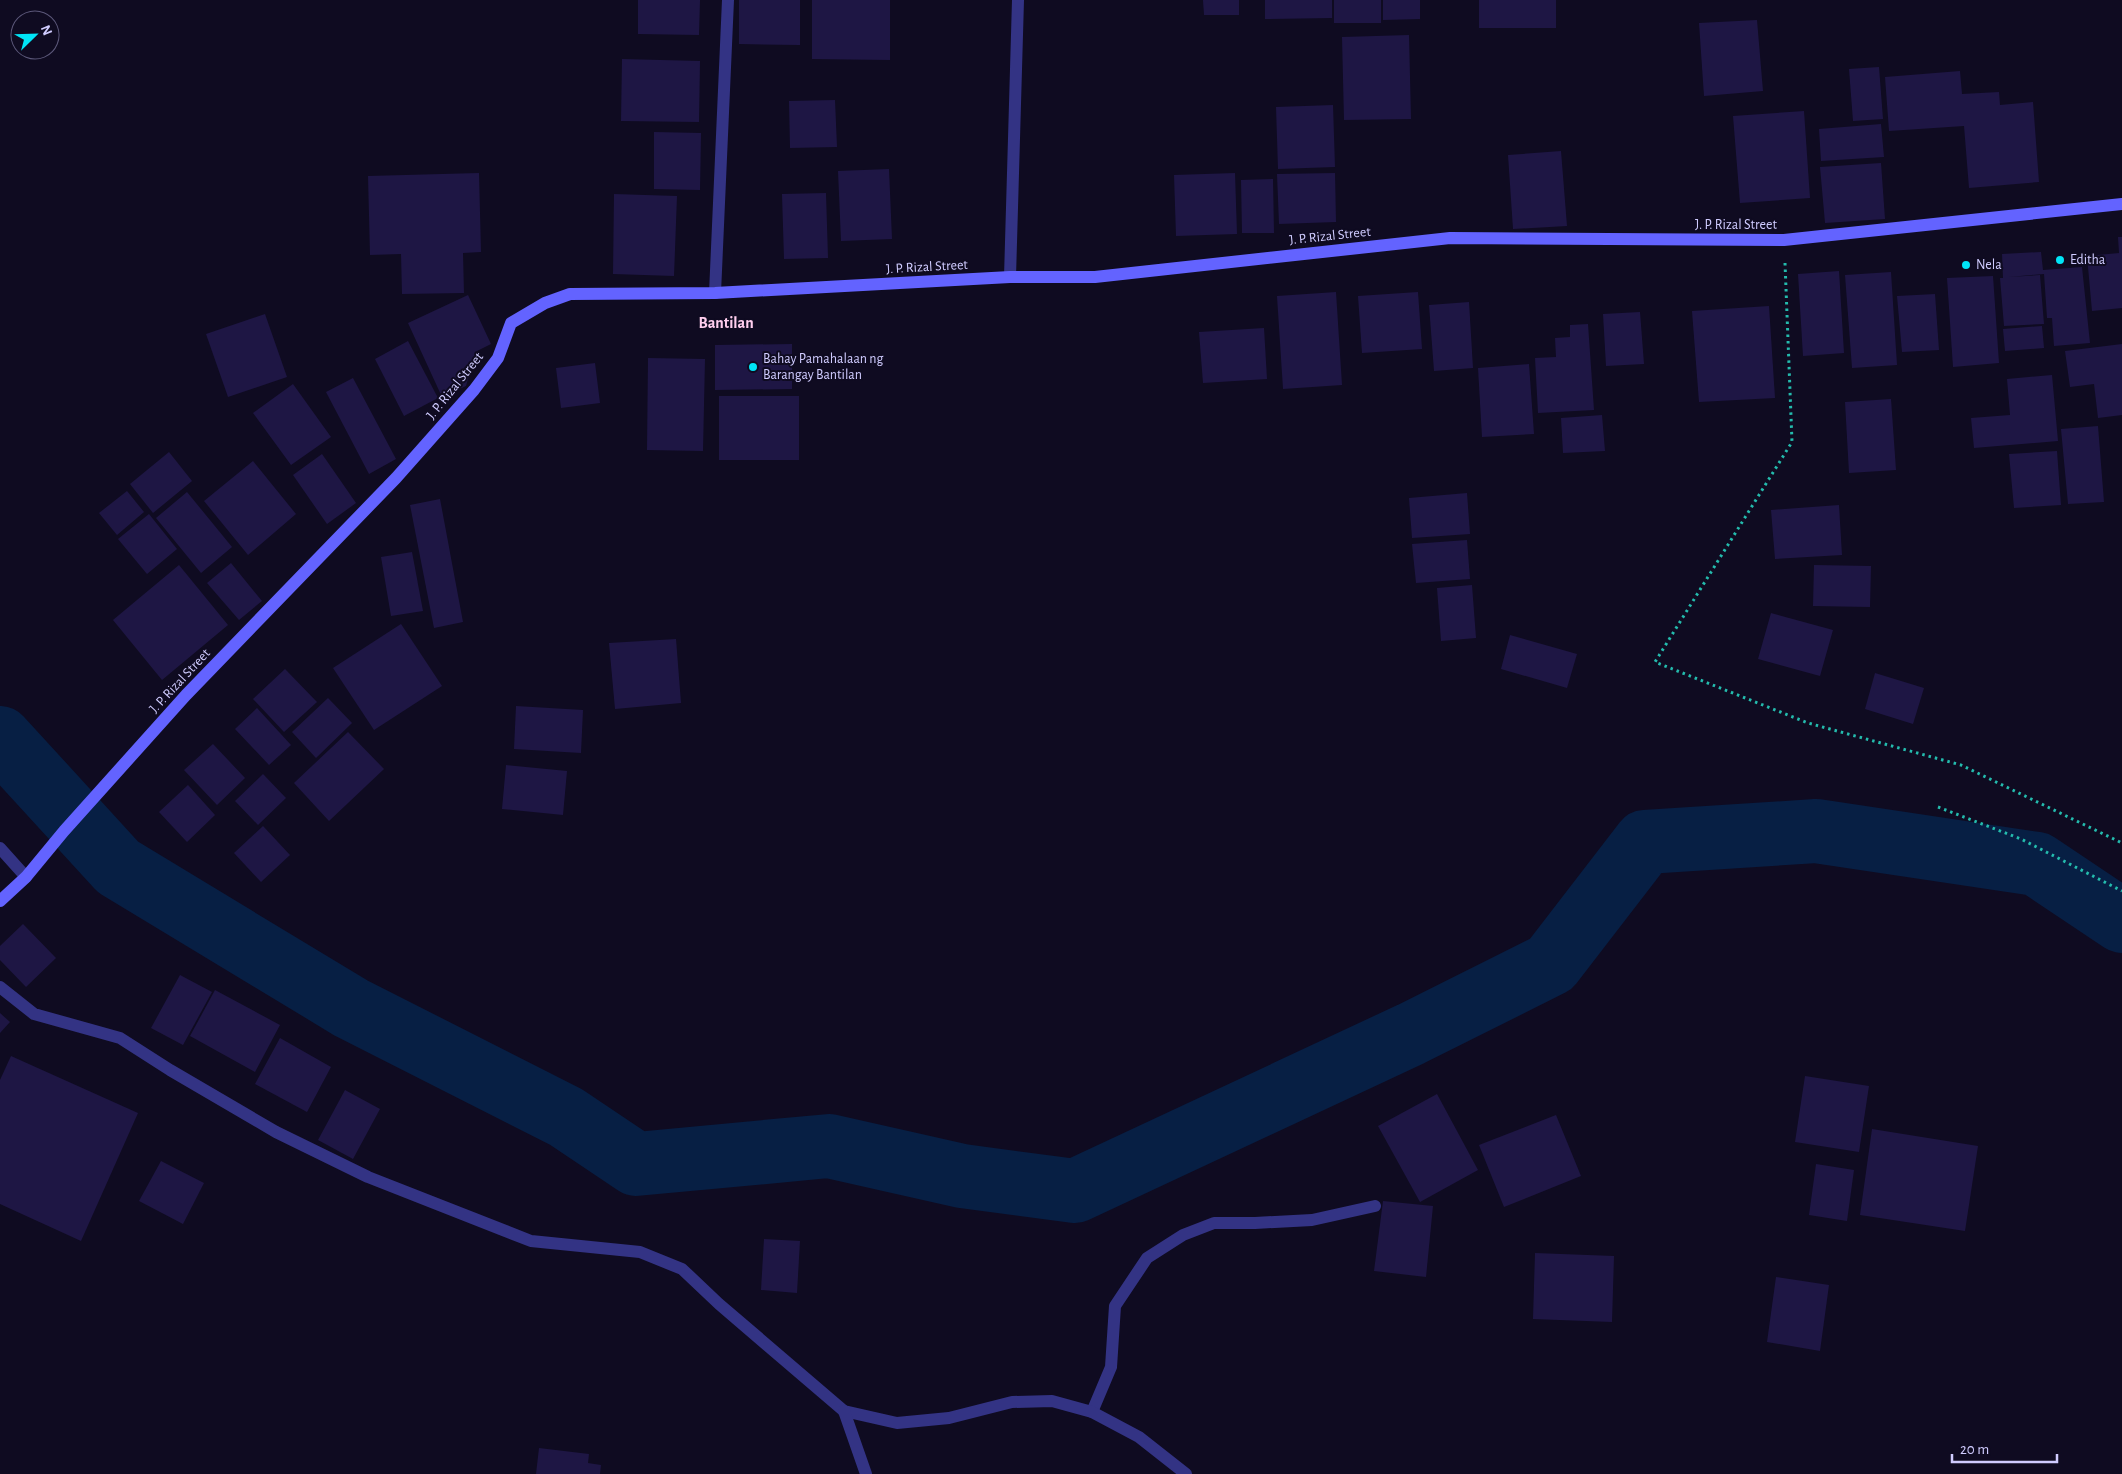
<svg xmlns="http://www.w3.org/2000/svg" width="2122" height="1474" font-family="'Alegreya Sans',sans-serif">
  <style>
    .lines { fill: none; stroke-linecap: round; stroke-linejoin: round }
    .river { stroke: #071f44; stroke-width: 64 }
    .building { fill: #1e1644 }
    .path { stroke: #24bbad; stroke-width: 3; stroke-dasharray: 2.5 4; stroke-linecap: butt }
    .lane { stroke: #333384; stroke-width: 12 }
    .street { stroke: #333384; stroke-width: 12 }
    .secondary { stroke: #6363ff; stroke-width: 12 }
    .poi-dot { fill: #00e5f7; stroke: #0f0b21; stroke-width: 2 }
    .labels { text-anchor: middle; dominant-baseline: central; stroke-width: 4; stroke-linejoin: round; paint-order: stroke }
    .street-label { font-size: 14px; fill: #d0ccff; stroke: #0f0b21 }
    .poi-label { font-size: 14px; fill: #d0ccff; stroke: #0f0b21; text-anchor: start }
    .quarter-label { font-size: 16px; font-weight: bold; fill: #ffceee; stroke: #0f0b21 }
  </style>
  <rect width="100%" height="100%" fill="#0f0b21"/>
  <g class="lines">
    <polyline class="river" points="0,738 118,867 351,1008 566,1117 636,1164 829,1146 962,1176 1075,1191 1411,1034 1551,964 1645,842 1816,831 2037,864 2122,921"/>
  </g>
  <g class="building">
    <polygon points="638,0 700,0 699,35 638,34"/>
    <polygon points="739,0 800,0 800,45 739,44"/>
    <polygon points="812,0 890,0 890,60 812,59"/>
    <polygon points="1203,0 1239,0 1239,15 1204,15"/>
    <polygon points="1265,0 1332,0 1332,18 1265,19"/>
    <rect x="1334" y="0" width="47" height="23"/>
    <polygon points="1383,0 1420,0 1420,19 1383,20"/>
    <rect x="1479" y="0" width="77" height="28"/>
    <polygon points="1757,20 1763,91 1704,96 1699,23"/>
    <polygon points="1409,35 1411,119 1344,120 1342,37"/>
    <polygon points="622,59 700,61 699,122 621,121"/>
    <polygon points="1879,67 1883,119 1853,121 1849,69"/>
    <polygon points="1960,71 1962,94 1999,92 2000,105 2033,102 2039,182 1969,188 1964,126 1889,131 1885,77"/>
    <polygon points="835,100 837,147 790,148 789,101"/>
    <polygon points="1333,105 1335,167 1278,169 1276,107"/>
    <polygon points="1804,111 1810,198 1740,203 1733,116"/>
    <polygon points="1881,124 1884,157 1821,161 1819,129"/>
    <polygon points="654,132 701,133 700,190 654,189"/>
    <polygon points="1561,151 1567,226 1513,229 1508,155"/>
    <polygon points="1881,163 1885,219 1825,223 1820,167"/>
    <polygon points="889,169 892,239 841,241 838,171"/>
    <polygon points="479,173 481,252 463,253 464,293 402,294 401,254 370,255 368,176"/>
    <polygon points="1235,173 1237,234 1176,236 1174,175"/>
    <polygon points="1335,173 1336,222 1279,224 1277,174"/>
    <polygon points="1273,179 1274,233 1242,233 1241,180"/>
    <polygon points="826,193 828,258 784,259 782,194"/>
    <polygon points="614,194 677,196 674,276 613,274"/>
    <polygon points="2118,237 2122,237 2122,308 2092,311 2087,256 2119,253"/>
    <polygon points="2041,252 2043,270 2082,267 2090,343 2054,346 2052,318 2047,318 2044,274 2009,277 2040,275 2044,324 2004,326 2000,278 2003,278 2002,254"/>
    <polygon points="1839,271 1844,353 1803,356 1798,274"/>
    <polygon points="1891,272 1897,365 1852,368 1845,275"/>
    <polygon points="1993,276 1999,363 1953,367 1947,278"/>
    <polygon points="1336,292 1342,385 1283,389 1277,296"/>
    <polygon points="1418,292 1422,349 1362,353 1358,296"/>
    <polygon points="1935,294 1939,350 1902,352 1897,296"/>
    <polygon points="468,295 491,344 475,352 479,359 470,372 466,386 442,397 408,323"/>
    <polygon points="1469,302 1473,368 1434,371 1429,305"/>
    <polygon points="1769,306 1775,398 1699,402 1692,311"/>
    <polygon points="1640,312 1644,364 1606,366 1603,314"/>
    <polygon points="265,314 287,377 228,397 206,334"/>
    <polygon points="1588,324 1594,410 1538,413 1535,358 1556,357 1555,338 1570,337 1570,325"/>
    <polygon points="2042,326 2044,348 2005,351 2003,329"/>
    <polygon points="1264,328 1267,379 1203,383 1199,332"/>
    <polygon points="408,341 438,398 404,416 375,359"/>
    <polygon points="792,344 792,389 715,390 715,345"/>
    <polygon points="2122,344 2122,415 2098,418 2094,384 2070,387 2065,351"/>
    <polygon points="648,358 705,359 703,451 647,450"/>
    <polygon points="595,363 600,403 561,408 556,368"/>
    <polygon points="1529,364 1534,434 1482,437 1478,368"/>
    <polygon points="2052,375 2058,441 1974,448 1971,418 2010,415 2007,379"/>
    <polygon points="353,378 396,459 369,474 326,392"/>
    <polygon points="293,384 331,437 291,465 253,413"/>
    <rect x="719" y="396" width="80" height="64"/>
    <polygon points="1891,399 1896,470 1849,473 1845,402"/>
    <polygon points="1602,415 1605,451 1563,453 1561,418"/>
    <polygon points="2098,426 2104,502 2068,504 2061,429"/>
    <polygon points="2057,451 2061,505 2014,508 2009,454"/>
    <polygon points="169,452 192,481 153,513 130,484"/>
    <polygon points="322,454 356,503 327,524 293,475"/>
    <polygon points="253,461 296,514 248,555 204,501"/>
    <polygon points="127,491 144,512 117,535 99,513"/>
    <polygon points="187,492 232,547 201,573 156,518"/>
    <polygon points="1467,493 1470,534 1412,538 1409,498"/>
    <polygon points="440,499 463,622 434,628 410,505"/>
    <polygon points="1839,505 1842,555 1775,559 1771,510"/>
    <polygon points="149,514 177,549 147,574 118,539"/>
    <polygon points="1467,540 1470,579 1416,583 1412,544"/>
    <polygon points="412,552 423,611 391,616 381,557"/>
    <polygon points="231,563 262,601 239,620 207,583"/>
    <polygon points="179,565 228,625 162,680 113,620"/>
    <polygon points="1814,565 1871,566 1870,607 1813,606"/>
    <polygon points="1472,585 1476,638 1441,641 1437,588"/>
    <polygon points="1771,613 1833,630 1820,676 1758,659"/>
    <polygon points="401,624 442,686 374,730 333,668"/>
    <polygon points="1510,635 1577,654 1567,688 1501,669"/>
    <polygon points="676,639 681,703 615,709 609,643"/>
    <polygon points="285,669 317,702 284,732 253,699"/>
    <polygon points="1875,673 1924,688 1913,724 1865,709"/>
    <polygon points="328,698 352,723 316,758 292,732"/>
    <polygon points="516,706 583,710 581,753 514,749"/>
    <polygon points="257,708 291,745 269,765 235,729"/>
    <polygon points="348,732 384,769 329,821 294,783"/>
    <polygon points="213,744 245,778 217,805 184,770"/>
    <polygon points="506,765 567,771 563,815 502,809"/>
    <polygon points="263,774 286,798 258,825 235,801"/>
    <polygon points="188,785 215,815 187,842 159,812"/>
    <polygon points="263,826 290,855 261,882 234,853"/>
    <polygon points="23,924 56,958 26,987 0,960 0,946"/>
    <polygon points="180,975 212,992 183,1045 151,1028"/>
    <polygon points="215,990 280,1025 255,1072 190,1036"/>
    <polygon points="0,1013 10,1022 0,1033"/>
    <polygon points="280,1038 331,1067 307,1112 255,1084"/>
    <polygon points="11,1056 138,1113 81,1241 0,1204 0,1080"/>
    <polygon points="1805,1076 1869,1086 1859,1152 1795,1142"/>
    <polygon points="345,1090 380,1109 353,1159 318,1140"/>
    <polygon points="1437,1094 1478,1170 1420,1202 1378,1126"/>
    <polygon points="1556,1115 1581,1176 1504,1207 1479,1145"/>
    <polygon points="1872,1129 1978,1146 1965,1231 1860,1215"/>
    <polygon points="161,1161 204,1183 183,1224 139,1201"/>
    <polygon points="1816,1164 1854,1170 1847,1221 1809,1215"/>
    <polygon points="1383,1201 1433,1206 1426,1277 1374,1271"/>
    <polygon points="764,1239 800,1241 797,1293 761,1290"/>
    <polygon points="1535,1253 1614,1256 1612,1322 1533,1319"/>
    <polygon points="1776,1277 1829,1285 1820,1351 1767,1342"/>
    <polygon points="539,1448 589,1454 588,1463 601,1465 600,1474 536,1474"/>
  </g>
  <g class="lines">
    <g class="path">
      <polyline points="1785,263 1792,442 1655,662 1808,723 1961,765 2122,843"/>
      <polyline points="1938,807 2021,839 2122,891"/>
    </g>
    <g class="lane">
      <polyline points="1010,277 1018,0"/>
      <polyline points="1092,1412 1111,1367 1115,1306 1147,1258 1183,1235 1214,1223 1255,1223 1312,1220 1375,1206"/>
    </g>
    <g class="street">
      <polyline points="715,293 728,0"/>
      <polyline points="0,848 26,877"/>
      <polyline points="0,987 34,1014 120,1038 170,1070 276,1132 368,1177 531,1241 640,1252 682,1269 719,1304 844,1411 897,1423 949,1418 1012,1402 1052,1401 1092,1412 1139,1437 1186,1474"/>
      <polyline points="844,1411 866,1474"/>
    </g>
    <polyline class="secondary" points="0,901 26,877 64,831 186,695 396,478 474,390 498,358 511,323 545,303 570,294 715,293 1010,277 1095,277 1450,238 1784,240 2122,204"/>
  </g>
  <g class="poi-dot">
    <circle cx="2060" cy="260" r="5"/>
    <circle cx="1966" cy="265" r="5"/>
    <circle cx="753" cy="367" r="5"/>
  </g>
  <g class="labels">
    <g class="street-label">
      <text x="1736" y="225">J. P. Rizal Street</text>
      <text transform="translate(1330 236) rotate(-6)">J. P. Rizal Street</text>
      <text transform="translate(927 267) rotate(-3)">J. P. Rizal Street</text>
      <text transform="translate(455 386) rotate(-51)">J. P. Rizal Street</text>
      <text transform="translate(180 681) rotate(-47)">J. P. Rizal Street</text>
    </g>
    <g class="poi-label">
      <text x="2070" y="260">Editha</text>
      <text x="1976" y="265">Nela</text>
      <text x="763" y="359">Bahay Pamahalaan ng<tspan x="763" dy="16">Barangay Bantilan</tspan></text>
    </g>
    <g class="quarter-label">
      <text x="726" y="323">Bantilan</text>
    </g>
  </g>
  <g transform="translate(35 35) rotate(67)"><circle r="24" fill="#0f0b21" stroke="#5c587a"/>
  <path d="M0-4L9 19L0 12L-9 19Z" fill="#00e5f7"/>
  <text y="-8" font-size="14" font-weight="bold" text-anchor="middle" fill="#d0ccff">N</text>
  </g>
  <path d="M1952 1454v8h105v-8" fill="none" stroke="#d0ccff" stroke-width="2.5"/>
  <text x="1960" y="1454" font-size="15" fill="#d0ccff" stroke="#0f0b21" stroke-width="4" paint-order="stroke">20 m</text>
</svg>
